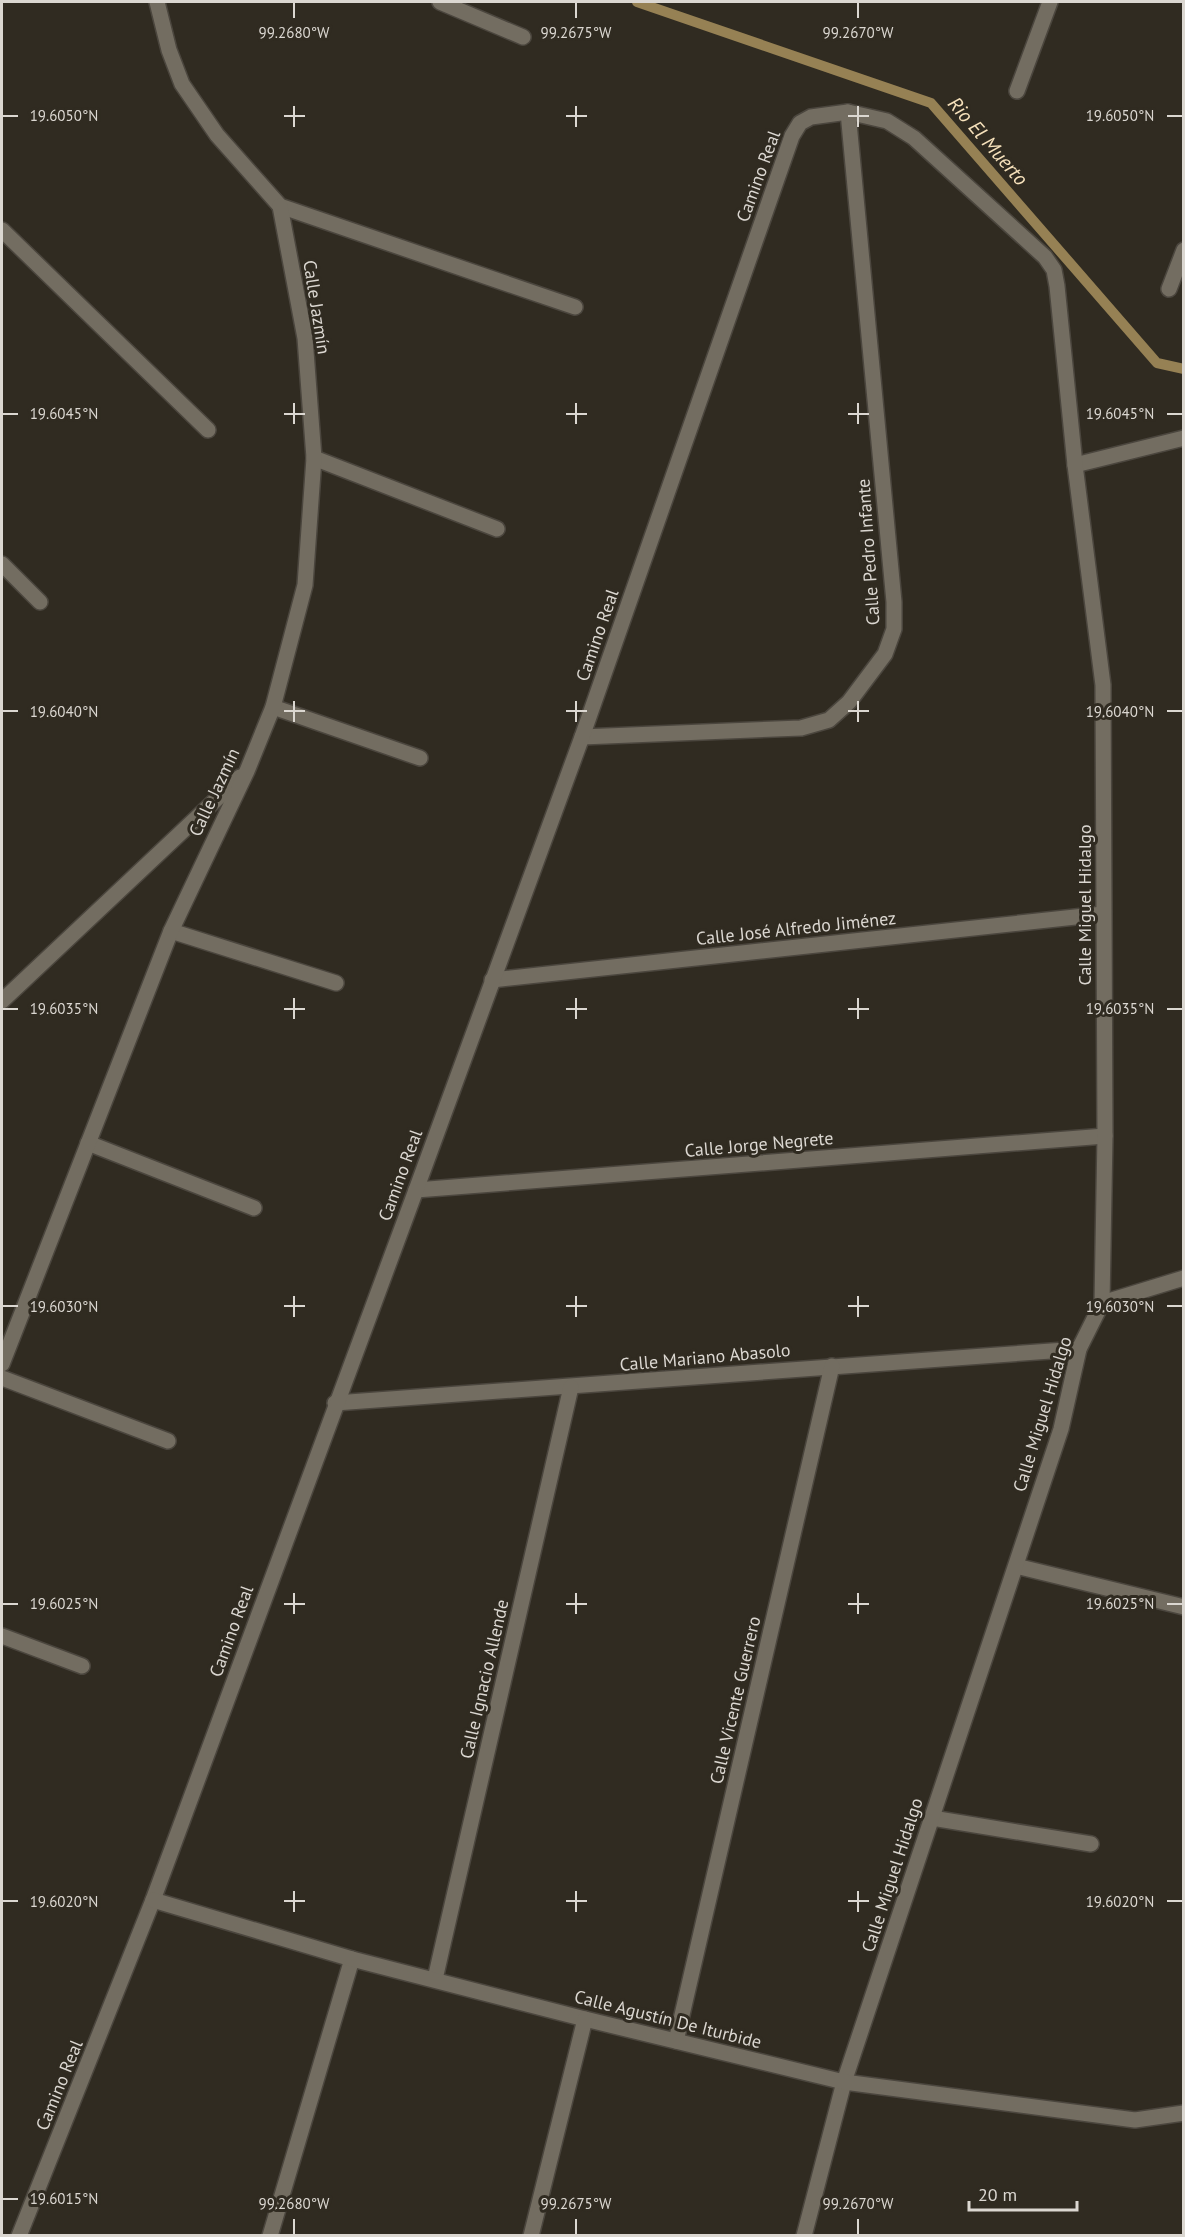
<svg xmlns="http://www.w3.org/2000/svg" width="1185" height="2237" font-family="'PT Sans',sans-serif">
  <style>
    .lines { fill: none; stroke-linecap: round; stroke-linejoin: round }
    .stream { stroke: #968154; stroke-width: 10 }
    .street-casing { stroke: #4b463e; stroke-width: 18 }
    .secondary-casing { stroke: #4b463e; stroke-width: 18 }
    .street { stroke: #736d61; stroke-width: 15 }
    .secondary { stroke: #736d61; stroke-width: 15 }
    .ticks { fill: none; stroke: #dbd7d1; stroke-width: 2 }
    .labels { text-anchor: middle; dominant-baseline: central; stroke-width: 6; stroke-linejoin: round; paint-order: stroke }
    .street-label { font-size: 18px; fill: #dbd7d1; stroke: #302b21 }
    .water-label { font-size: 20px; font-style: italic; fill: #f7e2bc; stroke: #302b21 }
    .ticks-label { font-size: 15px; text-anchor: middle; fill: #dbd7d1; stroke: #302b21; stroke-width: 6; stroke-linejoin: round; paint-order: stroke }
  </style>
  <rect width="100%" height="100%" fill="#302b21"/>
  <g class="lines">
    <polyline class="stream" points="637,2 931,103 1157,363 1184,369"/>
    <defs>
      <g id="street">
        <polyline points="157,2 169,50 182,84 217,135 280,206 575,307"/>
        <polyline points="440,2 523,37"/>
        <polyline points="1017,91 1050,2"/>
        <polyline points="2,230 208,430"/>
        <polyline points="1169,289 1184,250"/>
        <polyline points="314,458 497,529"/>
        <polyline points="1075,465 1184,438"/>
        <polyline points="2,564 40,602"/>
        <polyline points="273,707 420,758"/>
        <polyline points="582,737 801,728 829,720 849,702 885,654 894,629 894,602 848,112"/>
        <polyline points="171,931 336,983"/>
        <polyline points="492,980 1103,914"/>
        <polyline points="2,1001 240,777"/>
        <polyline points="88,1143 254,1208"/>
        <polyline points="416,1190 1105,1136"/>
        <polyline points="1102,1303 1184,1278"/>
        <polyline points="2,1364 171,931 247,771 273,707 305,585 314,458 305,338 280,206"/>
        <polyline points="2,1378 168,1441"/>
        <polyline points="335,1403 1079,1349"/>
        <polyline points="1016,1566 1184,1607"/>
        <polyline points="2,1636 82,1666"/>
        <polyline points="932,1818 1091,1844"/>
        <polyline points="435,1979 571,1387"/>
        <polyline points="676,2041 832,1366"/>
        <polyline points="19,2236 153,1900 416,1190 582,737 792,136 800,123 811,117 848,112 887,121 914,138 1045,257 1054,270 1057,286 1075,465 1103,685 1105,1136 1102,1303 1079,1349 1061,1429 844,2082 804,2236"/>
        <polyline points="270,2236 352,1959"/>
      </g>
      <g id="secondary">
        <polyline points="153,1900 352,1959 585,2019 844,2082 1135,2120 1184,2113"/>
        <polyline points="531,2236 585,2019"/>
      </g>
    </defs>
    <use href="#street" class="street-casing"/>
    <use href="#secondary" class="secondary-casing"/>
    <use href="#street" class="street"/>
    <use href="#secondary" class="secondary"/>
  </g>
  <path class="ticks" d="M294,3V18M576,3V18M858,3V18M294,106V127M576,106V127M858,106V127M3,116H18M284,116H305M566,116H587M848,116H869M1167,116H1182M294,403V424M576,403V424M858,403V424M3,414H18M284,414H305M566,414H587M848,414H869M1167,414H1182M294,701V722M576,701V722M858,701V722M3,711H18M284,711H305M566,711H587M848,711H869M1167,711H1182M294,998V1019M576,998V1019M858,998V1019M3,1009H18M284,1009H305M566,1009H587M848,1009H869M1167,1009H1182M294,1296V1317M576,1296V1317M858,1296V1317M3,1306H18M284,1306H305M566,1306H587M848,1306H869M1167,1306H1182M294,1593V1614M576,1593V1614M858,1593V1614M3,1604H18M284,1604H305M566,1604H587M848,1604H869M1167,1604H1182M294,1891V1912M576,1891V1912M858,1891V1912M3,1901H18M284,1901H305M566,1901H587M848,1901H869M1167,1901H1182M3,2199H18M294,2219V2234M576,2219V2234M858,2219V2234"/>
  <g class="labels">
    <g class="street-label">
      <text transform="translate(758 176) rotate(-70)">Camino Real</text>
      <text transform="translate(317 307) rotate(81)">Calle Jazmín</text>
      <text transform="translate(868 552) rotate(-94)">Calle Pedro Infante</text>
      <text transform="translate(597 635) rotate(-71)">Camino Real</text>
      <text transform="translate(214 792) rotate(-65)">Calle Jazmín</text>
      <text transform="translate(1084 905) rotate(-90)">Calle Miguel Hidalgo</text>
      <text transform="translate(796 928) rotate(-6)">Calle José Alfredo Jiménez</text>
      <text transform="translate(759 1144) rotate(-5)">Calle Jorge Negrete</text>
      <text transform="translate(400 1175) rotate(-70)">Camino Real</text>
      <text transform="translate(705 1357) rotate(-5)">Calle Mariano Abasolo</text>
      <text transform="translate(1042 1414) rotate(-73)">Calle Miguel Hidalgo</text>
      <text transform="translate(231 1631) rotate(-70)">Camino Real</text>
      <text transform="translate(484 1679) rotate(-77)">Calle Ignacio Allende</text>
      <text transform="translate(735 1700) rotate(-77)">Calle Vicente Guerrero</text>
      <text transform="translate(892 1875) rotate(-72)">Calle Miguel Hidalgo</text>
      <text transform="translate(668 2019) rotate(14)">Calle Agustín De Iturbide</text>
      <text transform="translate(59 2085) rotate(-68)">Camino Real</text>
    </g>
    <g class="water-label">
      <text transform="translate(988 141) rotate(49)">Rio El Muerto</text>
    </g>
  </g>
  <g class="ticks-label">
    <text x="294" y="38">99.2680°W</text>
    <text x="576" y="38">99.2675°W</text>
    <text x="858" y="38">99.2670°W</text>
    <text x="64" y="121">19.6050°N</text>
    <text x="1120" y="121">19.6050°N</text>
    <text x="64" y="419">19.6045°N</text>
    <text x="1120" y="419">19.6045°N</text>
    <text x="64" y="717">19.6040°N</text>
    <text x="1120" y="717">19.6040°N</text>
    <text x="64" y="1014">19.6035°N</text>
    <text x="1120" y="1014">19.6035°N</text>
    <text x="64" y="1312">19.6030°N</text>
    <text x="1120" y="1312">19.6030°N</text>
    <text x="64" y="1609">19.6025°N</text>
    <text x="1120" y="1609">19.6025°N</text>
    <text x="64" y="1907">19.6020°N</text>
    <text x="1120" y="1907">19.6020°N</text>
    <text x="64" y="2204">19.6015°N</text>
    <text x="294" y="2209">99.2680°W</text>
    <text x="576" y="2209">99.2675°W</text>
    <text x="858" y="2209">99.2670°W</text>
  </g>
  <rect width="1185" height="2237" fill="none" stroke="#dbd7d1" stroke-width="6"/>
  <path d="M969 2201v9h108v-9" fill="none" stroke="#dbd7d1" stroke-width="3"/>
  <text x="978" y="2201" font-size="18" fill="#dbd7d1" stroke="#302b21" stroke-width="4.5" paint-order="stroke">20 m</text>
</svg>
